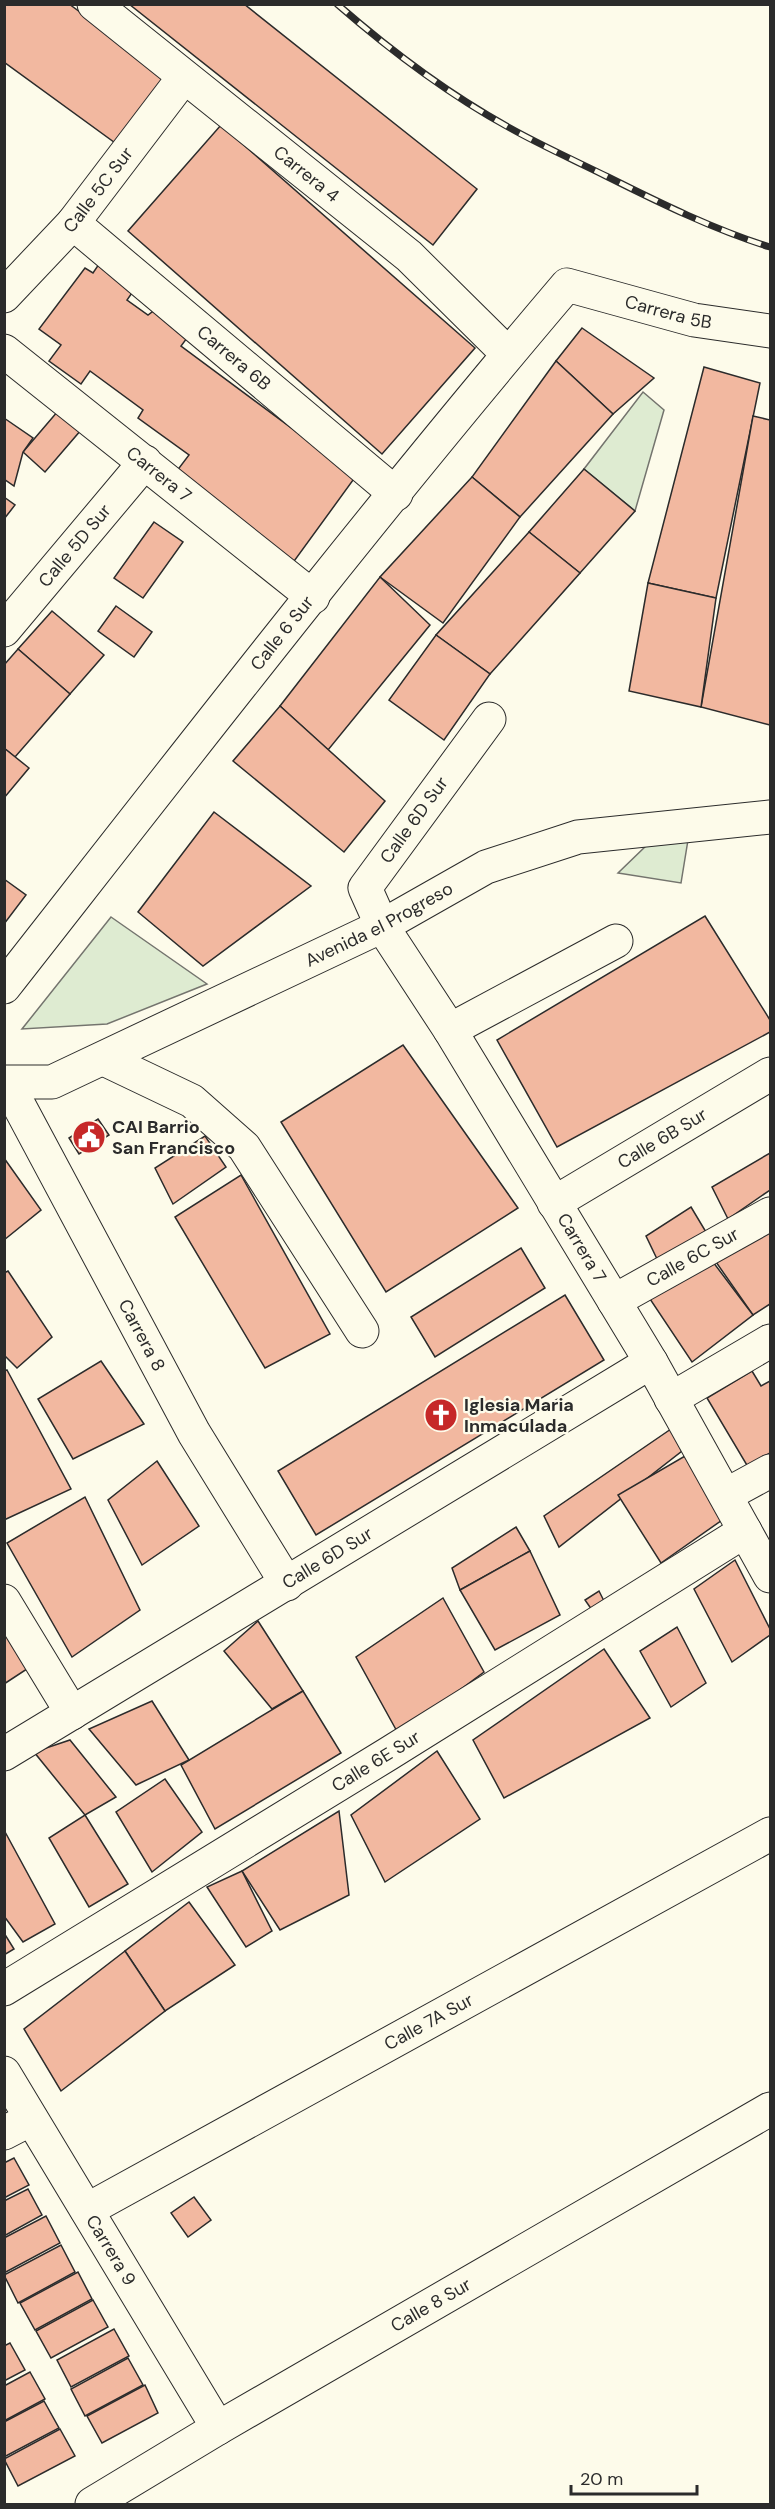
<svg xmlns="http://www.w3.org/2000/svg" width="775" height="2509" font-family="'DM Sans',sans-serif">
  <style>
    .green { fill: #deebd1; stroke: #74746e; stroke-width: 1.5 }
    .building { fill: #f2b8a0; stroke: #2b2b2b; stroke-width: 1.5 }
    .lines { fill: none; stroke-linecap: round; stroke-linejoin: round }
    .minor-casing { stroke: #2b2b2b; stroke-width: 35 }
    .major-casing { stroke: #2b2b2b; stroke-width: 35 }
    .minor { stroke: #fdfbea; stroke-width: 33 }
    .major { stroke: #fdfbea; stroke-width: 33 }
    .rail-casing { stroke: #2b2b2b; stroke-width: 7 }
    .rail { stroke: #fdfbea; stroke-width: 4.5; stroke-dasharray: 14; stroke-linecap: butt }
    .labels { text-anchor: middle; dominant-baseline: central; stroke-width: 4.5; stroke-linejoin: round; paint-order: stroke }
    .street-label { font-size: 18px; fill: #2b2b2b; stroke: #fdfbea }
    .poi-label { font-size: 18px; font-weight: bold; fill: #2b2b2b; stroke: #fdfbea; text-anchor: start }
  </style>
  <rect width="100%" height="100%" fill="#fdfbea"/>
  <g class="green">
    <polygon points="643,392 664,410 635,511 584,469"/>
    <polygon points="688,840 681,883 618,873 647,845"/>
    <polygon points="111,917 207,984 107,1024 22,1029"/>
  </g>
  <g class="building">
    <polygon points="4,4 69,4 168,77 118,145 4,62"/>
    <polygon points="129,4 244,4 477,189 433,245"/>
    <polygon points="221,125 475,348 382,454 128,231"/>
    <polygon points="99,264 134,290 127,300 148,315 156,309 190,334 181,346 356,476 292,564 173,476 189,455 138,418 143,410 90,371 81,384 49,361 61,345 39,329 85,268 93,273"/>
    <polygon points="582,328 654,378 613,414 556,361"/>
    <polygon points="556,361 613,414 520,517 472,477"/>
    <polygon points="704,367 760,383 716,598 648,583"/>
    <polygon points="58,411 81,430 45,472 23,452"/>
    <polygon points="753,416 770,420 770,725 701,707"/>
    <polygon points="4,418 33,438 23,452 14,486 4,479"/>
    <polygon points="584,469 635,511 580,573 529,532"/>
    <polygon points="472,477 520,517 443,623 380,577"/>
    <polygon points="4,497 15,505 4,519"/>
    <polygon points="154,522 183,542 143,598 114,578"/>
    <polygon points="529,532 580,573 490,674 436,635"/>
    <polygon points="380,577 430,625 328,750 280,706"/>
    <polygon points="648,583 716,598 701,707 629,691"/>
    <polygon points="116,606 152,632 134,657 98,631"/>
    <polygon points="52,611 104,655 70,694 18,649"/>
    <polygon points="436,635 490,674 444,740 389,700"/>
    <polygon points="18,649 70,694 15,757 4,748 4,665"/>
    <polygon points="280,706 385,801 344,852 233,761"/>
    <polygon points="4,748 29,768 4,798"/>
    <polygon points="214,812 311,886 203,966 138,912"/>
    <polygon points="4,879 26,895 4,924"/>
    <polygon points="705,916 770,1020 770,1032 557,1147 497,1040"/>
    <polygon points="403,1045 518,1208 386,1292 281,1122"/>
    <polygon points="98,1119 109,1135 79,1154 69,1138"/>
    <polygon points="205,1136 226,1167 173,1204 155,1168"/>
    <polygon points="770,1153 770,1190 728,1219 712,1187"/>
    <polygon points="4,1158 41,1210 4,1240"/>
    <polygon points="241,1175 330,1334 265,1368 175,1217"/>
    <polygon points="691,1207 706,1232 658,1261 646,1236"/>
    <polygon points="770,1224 770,1304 753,1315 716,1262"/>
    <polygon points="521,1248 545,1288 435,1357 411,1317"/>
    <polygon points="710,1258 753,1315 692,1362 650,1299"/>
    <polygon points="8,1271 52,1337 17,1368 4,1355 4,1273"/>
    <polygon points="565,1295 604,1360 316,1535 278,1471"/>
    <polygon points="101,1361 144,1424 73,1459 38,1399"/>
    <polygon points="7,1370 71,1489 4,1520 4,1371"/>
    <polygon points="752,1371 761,1386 770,1381 770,1453 748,1467 707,1398"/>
    <polygon points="671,1429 682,1451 559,1547 544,1516"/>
    <polygon points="685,1456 725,1518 661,1563 618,1495"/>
    <polygon points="157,1461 199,1526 142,1565 108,1500"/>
    <polygon points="85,1497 140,1610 72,1657 7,1543"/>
    <polygon points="516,1527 530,1551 460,1590 452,1568"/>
    <polygon points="530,1551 560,1615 495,1650 460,1590"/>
    <polygon points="735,1560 770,1629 770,1635 732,1662 694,1589"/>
    <polygon points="599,1591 606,1605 592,1610 585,1600"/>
    <polygon points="443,1598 484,1672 399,1735 356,1657"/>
    <polygon points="258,1621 303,1691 272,1709 224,1651"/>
    <polygon points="4,1625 27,1669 4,1684"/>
    <polygon points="677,1627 706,1683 671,1707 640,1651"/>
    <polygon points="604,1649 650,1718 504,1798 473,1740"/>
    <polygon points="303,1691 341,1753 215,1829 181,1765"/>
    <polygon points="152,1701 189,1760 136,1785 89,1729"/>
    <polygon points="70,1740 116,1797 85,1815 34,1752"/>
    <polygon points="437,1751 480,1819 385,1882 351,1815"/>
    <polygon points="165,1779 202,1832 152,1872 116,1812"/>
    <polygon points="339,1811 349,1895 280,1930 242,1871"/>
    <polygon points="85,1815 128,1884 89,1907 49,1838"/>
    <polygon points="4,1830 55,1924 23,1942 4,1916"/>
    <polygon points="242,1871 272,1931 246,1947 207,1887"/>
    <polygon points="189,1902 235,1965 165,2011 125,1951"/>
    <polygon points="4,1933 14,1949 4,1955"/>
    <polygon points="125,1951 165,2011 61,2091 24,2029"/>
    <polygon points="14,2158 29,2185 4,2198 4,2163"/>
    <polygon points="28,2189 42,2215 4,2236 4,2201"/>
    <polygon points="194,2197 211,2220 188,2237 171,2213"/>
    <polygon points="46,2216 60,2243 4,2273 4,2238"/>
    <polygon points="61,2245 75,2272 18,2303 4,2275"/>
    <polygon points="78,2272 92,2299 35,2330 20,2303"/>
    <polygon points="93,2300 108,2327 51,2358 36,2331"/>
    <polygon points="114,2329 129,2356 71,2387 57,2360"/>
    <polygon points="10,2343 25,2370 4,2381 4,2346"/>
    <polygon points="128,2358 143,2385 85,2416 71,2389"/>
    <polygon points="30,2372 45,2399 4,2421 4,2386"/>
    <polygon points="145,2385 158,2413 102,2443 87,2416"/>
    <polygon points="44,2401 59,2428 4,2457 4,2422"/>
    <polygon points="60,2429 75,2456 18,2486 4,2459"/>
  </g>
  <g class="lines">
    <defs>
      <g id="minor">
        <path id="s1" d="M94,4L409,256L508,354"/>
        <path id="s2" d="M73,223L396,494"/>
        <path id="s3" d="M4,296L73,223L184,77"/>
        <path id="s4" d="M4,351L313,597"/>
        <path id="s5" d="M4,630L145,462"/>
        <path id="s6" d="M489,719L365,888L382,926L450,1030L651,1362L770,1576"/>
        <path id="s7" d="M4,987C189,751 373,513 567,285L694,320L770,331"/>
        <polyline points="450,1030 616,941"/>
        <polyline points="104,1059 192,1101 244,1147 362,1331"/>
        <path id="s8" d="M7,1083L194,1433L287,1584"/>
        <path id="s9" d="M554,1203L770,1074"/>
        <path id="s10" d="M614,1301L770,1214"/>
        <polyline points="671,1399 770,1341"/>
        <polyline points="726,1495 770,1471"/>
        <polyline points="4,1601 72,1713"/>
        <path id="s11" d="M4,1754L651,1362"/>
        <path id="s12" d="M4,1989L388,1754L745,1531"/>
        <path id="s13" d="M4,2073L218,2428"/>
        <polyline points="4,2133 31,2119"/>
        <path id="s14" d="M87,2210L770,1834"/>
        <path id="s15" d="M92,2504L218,2428L770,2109"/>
      </g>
      <g id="major">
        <path id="s16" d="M4,1082H52L382,926L486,867L578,837L770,817"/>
      </g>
    </defs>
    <use href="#minor" class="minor-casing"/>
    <use href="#major" class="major-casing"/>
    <use href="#minor" class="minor"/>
    <use href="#major" class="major"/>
    <defs>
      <path id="rail" d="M337,4C391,51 448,94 510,128C542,146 576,161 608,177C660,203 715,230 770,247"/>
    </defs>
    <use href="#rail" class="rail-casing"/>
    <use href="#rail" class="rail"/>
  </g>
  <defs>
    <symbol id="civic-disc" viewBox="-11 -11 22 22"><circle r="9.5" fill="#c62828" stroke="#fdfbea"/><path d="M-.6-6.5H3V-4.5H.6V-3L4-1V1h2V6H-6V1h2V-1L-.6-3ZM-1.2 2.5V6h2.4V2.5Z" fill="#fff"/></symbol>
    <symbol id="church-disc" viewBox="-11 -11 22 22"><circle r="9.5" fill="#c62828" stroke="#fdfbea"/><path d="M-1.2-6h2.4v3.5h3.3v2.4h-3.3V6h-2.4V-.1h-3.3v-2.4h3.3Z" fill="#fff"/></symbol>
  </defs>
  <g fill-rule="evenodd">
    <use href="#civic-disc" x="70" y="1118" width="38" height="38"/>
    <use href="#church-disc" x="422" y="1396" width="38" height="38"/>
  </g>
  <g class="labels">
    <g class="street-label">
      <text stroke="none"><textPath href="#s1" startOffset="272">Carrera 4</textPath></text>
      <text stroke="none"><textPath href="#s3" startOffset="142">Calle 5C Sur</textPath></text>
      <text stroke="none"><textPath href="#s7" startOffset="1005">Carrera 5B</textPath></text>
      <text stroke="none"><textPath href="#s2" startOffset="210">Carrera 6B</textPath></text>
      <text stroke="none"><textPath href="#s4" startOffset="198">Carrera 7</textPath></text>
      <text stroke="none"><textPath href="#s5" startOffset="110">Calle 5D Sur</textPath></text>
      <text stroke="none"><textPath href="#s7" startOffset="450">Calle 6 Sur</textPath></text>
      <text transform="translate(414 820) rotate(-54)">Calle 6D Sur</text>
      <text stroke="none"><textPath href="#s16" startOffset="411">Avenida el Progreso</textPath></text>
      <text stroke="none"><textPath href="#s9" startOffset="126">Calle 6B Sur</textPath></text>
      <text stroke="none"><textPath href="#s6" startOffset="630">Carrera 7</textPath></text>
      <text stroke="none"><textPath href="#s10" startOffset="90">Calle 6C Sur</textPath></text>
      <text stroke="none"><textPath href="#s8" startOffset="286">Carrera 8</textPath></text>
      <text stroke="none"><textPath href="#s11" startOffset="378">Calle 6D Sur</textPath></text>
      <text stroke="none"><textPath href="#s12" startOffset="436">Calle 6E Sur</textPath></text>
      <text stroke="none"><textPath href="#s14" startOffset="390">Calle 7A Sur</textPath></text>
      <text stroke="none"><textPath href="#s13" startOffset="207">Carrera 9</textPath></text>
      <text stroke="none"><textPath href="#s15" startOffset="393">Calle 8 Sur</textPath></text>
    </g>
    <g class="poi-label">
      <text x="112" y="1127">CAI Barrio<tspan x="112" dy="21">San Francisco</tspan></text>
      <text x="464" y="1405">Iglesia Maria<tspan x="464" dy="21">Inmaculada</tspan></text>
    </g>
  </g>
  <rect width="775" height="2509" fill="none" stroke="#2b2b2b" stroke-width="12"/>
  <path d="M571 2485v9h126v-9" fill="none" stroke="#2b2b2b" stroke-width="3"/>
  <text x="580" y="2485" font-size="18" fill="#2b2b2b" stroke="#fdfbea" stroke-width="4.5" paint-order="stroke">20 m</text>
</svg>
